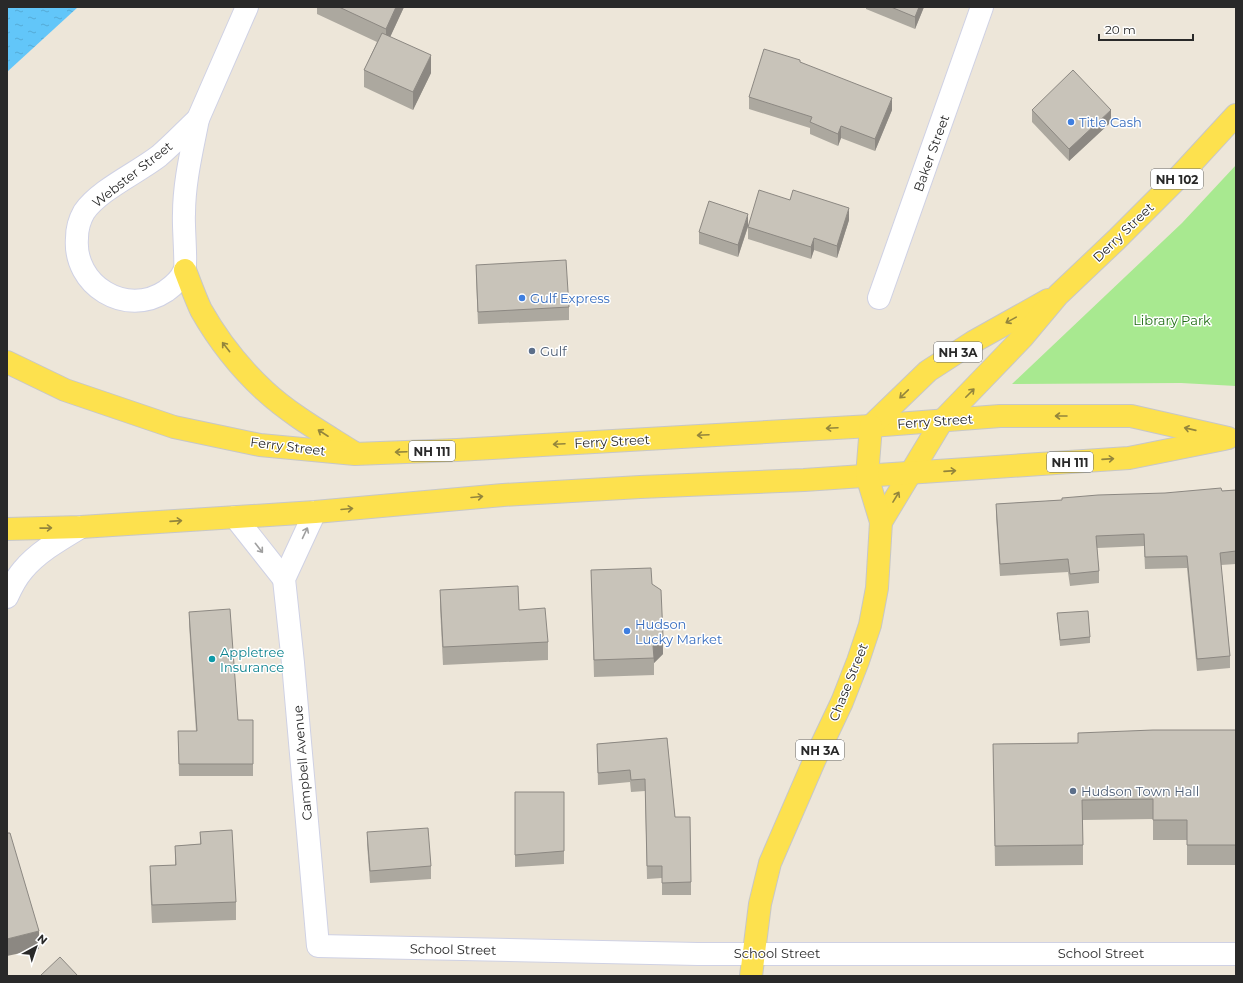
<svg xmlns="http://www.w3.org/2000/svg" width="1243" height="983" font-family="Montserrat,sans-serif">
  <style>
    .park { fill: #a8e990 }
    .water { fill: url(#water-ripples) }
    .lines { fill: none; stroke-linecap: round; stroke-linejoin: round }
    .minor-casing { stroke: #cfd1e4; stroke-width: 24 }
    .secondary-casing { stroke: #cfd1e4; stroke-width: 24 }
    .primary-casing { stroke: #c7c7c7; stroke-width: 24 }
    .minor { stroke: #fff; stroke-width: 22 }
    .secondary { stroke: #fff; stroke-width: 22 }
    .primary { stroke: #fde14e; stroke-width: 22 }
    .wall { fill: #aca89f }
    .shaded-wall { fill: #8c8882 }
    .building { fill: #c8c3b9; stroke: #8c8882 }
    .oneway { stroke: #93853c }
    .oneway2 { stroke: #9f9f9f }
    .shop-dot { fill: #3f7fe0; stroke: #fff; stroke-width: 1.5 }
    .service-dot { fill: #5c6f8a; stroke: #fff; stroke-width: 1.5 }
    .culture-dot { fill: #0f9aa8; stroke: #fff; stroke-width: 1.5 }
    .labels { text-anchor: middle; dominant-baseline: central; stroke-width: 3; stroke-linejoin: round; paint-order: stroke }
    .shield { fill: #fff; stroke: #696969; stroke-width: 1 }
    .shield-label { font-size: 12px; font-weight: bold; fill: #292929 }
    .shop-label { font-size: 13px; fill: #366cbe; stroke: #fff; text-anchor: start }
    .street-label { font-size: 13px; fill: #292929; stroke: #fff }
    .park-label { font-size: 13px; fill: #1f6d13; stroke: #fff }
    .service-label { font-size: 13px; fill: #4e5e75; stroke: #fff; text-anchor: start }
    .culture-label { font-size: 13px; fill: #0d838f; stroke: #fff; text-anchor: start }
  </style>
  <defs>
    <pattern id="water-ripples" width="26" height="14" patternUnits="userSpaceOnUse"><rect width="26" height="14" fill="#62c6f9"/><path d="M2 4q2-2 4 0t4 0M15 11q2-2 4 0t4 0" fill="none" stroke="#55aad5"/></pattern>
  </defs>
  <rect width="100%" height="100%" fill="#ede6d9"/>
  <polygon class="park" points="1236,165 1236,386 1181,383 1012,384 1182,223"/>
  <polygon class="water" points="7,7 78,7 7,72"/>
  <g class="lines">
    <defs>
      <g id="minor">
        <path d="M198,119C192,150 184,182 184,214C183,224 187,265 184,271C181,279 173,286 166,291C126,318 73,285 77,238C77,229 80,219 84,212C99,190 137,173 159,156C173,144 185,131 198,119Z"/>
        <polyline points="198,119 247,7"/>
        <polyline points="879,298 982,7"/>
        <polyline points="315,512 284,579 293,663 318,946 698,954 1236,954"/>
        <polyline points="235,517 284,579"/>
      </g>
      <path id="secondary" d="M7,597C11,588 16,578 23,570C38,552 61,539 81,527"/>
      <g id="primary">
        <path d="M185,270C190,283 195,297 201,310C218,340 240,368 265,391C291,415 323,433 353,452"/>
        <polyline points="7,362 65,390 174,427 260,445 355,454 457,450 871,426 1000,416 1131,416 1228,438"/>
        <polyline points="871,426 928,371 973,342 1048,300"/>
        <polyline points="881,522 942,421 1022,338 1058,295 1116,240 1177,179 1236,115"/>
        <polyline points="7,529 81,527 315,512 503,495 640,487 804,480 1129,458 1224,439"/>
        <polyline points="751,976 760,904 770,863 815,759 842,702 858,661 870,625 877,588 881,522 867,476 871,426"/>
      </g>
    </defs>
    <use href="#minor" class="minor-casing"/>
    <use href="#secondary" class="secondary-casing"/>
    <use href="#primary" class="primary-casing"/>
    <use href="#minor" class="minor"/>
    <use href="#secondary" class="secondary"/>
    <use href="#primary" class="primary"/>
  </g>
  <g class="wall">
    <polygon points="317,7 404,7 390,37 431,73 413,110 364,87 364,70 377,42 317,14"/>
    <polygon points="866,7 924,7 915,29 866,9"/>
    <polygon points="800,62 892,110 875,151 841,138 838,146 810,134 810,128 749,109 749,97"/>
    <polygon points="1032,110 1111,122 1069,161 1032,122"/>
    <polygon points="849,220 837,258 814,250 811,259 748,239 748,227 738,257 699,244 699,232 748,225"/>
    <polygon points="476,265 569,307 569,320 478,324 476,277"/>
    <polygon points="1236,490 1236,564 1221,565 1230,656 1230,668 1197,671 1187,568 1145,569 1144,546 1097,548 1099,571 1099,583 1070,586 1068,572 1000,576 996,516 996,504 1222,491"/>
    <polygon points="591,570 652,584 663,654 654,663 654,675 594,677"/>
    <polygon points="440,590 519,610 548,642 548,660 443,665 440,607"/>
    <polygon points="189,612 238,720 253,720 253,776 179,776 178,731 196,731 189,624"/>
    <polygon points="1057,613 1090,637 1090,643 1060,646"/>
    <polygon points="1236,730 1236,865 1187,865 1187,840 1153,840 1153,819 1083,820 1083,865 995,866 993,744 1078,743"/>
    <polygon points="667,738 675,817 691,882 691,895 662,895 662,878 647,879 645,791 631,792 630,782 598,785 597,744"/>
    <polygon points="515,792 564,792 564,864 515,867"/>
    <polygon points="200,832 236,902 236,920 152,923 150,884 150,866 175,865 175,846 200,844"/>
    <polygon points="367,832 431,866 431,879 370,883 367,844"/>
  </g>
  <g class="shaded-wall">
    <polygon points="396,7 404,7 386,46 386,29"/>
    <polygon points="919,7 924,7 915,29 915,17"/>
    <polygon points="431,55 431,73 413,110 413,92"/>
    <polygon points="892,98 892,110 875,151 875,139"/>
    <polygon points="1111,110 1111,122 1069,161 1069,149"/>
    <polygon points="841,126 841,138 838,146 838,134"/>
    <polygon points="849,208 849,220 837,258 837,246"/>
    <polygon points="748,214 748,226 738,257 738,245"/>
    <polygon points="814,238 814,250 811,259 811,247"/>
    <polygon points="663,636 663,654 654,663 653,646"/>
    <polygon points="39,931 39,949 7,956 7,939"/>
  </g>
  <g class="building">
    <polygon points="339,7 396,7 386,29"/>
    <polygon points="891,7 919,7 915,17"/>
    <polygon points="382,33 431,55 413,92 364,70"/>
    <polygon points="764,49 800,60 800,62 892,98 875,139 841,126 838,134 810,122 812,117 749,97"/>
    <polygon points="1073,70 1111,110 1069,149 1032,110"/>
    <polygon points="759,190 790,200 793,190 849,208 837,246 814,238 811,247 748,227"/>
    <polygon points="709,201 748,214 738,245 699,232"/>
    <polygon points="566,260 569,307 478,312 476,265"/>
    <polygon points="1221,488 1222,491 1236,490 1236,551 1220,553 1230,656 1197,659 1187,556 1145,557 1144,534 1096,536 1099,571 1070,574 1068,559 1000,564 996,504 1062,500 1062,498 1098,495 1165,493"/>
    <polygon points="651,568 652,584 661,590 663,636 653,646 654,658 594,660 591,570"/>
    <polygon points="518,586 519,610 545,608 548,642 443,647 440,590"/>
    <polygon points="230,609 238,720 253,720 253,764 179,764 178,731 197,731 189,612"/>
    <polygon points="1088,611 1090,637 1060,640 1057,613"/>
    <polygon points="1153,730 1236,730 1236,845 1187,845 1187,820 1153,820 1153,799 1082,800 1083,845 995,846 993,744 1078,743 1078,733"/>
    <polygon points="667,738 675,817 690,817 691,882 662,883 662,866 647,866 645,779 631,780 630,770 598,773 597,744"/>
    <polygon points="515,792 564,792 564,851 515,855"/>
    <polygon points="428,828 431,866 370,871 367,832"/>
    <polygon points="232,830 236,902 152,905 150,866 176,865 175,846 201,844 200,832"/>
    <polygon points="7,833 10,833 39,931 7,939"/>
    <polygon points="60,957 78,976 40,976"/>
  </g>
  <defs><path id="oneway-shaft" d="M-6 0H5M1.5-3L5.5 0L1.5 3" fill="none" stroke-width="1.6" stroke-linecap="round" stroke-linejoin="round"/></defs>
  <g class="oneway">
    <use href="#oneway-shaft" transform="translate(1011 320) rotate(151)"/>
    <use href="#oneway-shaft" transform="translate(226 347) rotate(-128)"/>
    <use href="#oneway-shaft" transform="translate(970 393) rotate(-45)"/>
    <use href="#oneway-shaft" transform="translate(904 394) rotate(136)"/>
    <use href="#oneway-shaft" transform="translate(1061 416) rotate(180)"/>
    <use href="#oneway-shaft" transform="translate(832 428) rotate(177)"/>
    <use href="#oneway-shaft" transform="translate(1190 429) rotate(-167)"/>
    <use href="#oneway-shaft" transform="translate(323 433) rotate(-147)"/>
    <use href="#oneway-shaft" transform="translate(703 435) rotate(177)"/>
    <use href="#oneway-shaft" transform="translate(559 444) rotate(177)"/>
    <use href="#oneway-shaft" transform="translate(401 452) rotate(178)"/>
    <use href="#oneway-shaft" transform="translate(1108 459) rotate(-4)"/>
    <use href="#oneway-shaft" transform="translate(950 471) rotate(-4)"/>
    <use href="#oneway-shaft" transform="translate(477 497) rotate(-5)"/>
    <use href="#oneway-shaft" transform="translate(896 497) rotate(-59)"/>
    <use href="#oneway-shaft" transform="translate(347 509) rotate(-5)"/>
    <use href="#oneway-shaft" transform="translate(176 521) rotate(-4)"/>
    <use href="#oneway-shaft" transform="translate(46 528) rotate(-1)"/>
  </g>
  <g class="oneway2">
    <use href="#oneway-shaft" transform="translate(305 533) rotate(-65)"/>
    <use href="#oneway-shaft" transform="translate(259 548) rotate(52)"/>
  </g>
  <g class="shop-dot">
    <circle cx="1071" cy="122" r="4"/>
    <circle cx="522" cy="298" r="4"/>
    <circle cx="627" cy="631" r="4"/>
  </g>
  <g class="service-dot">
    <circle cx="532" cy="351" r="4"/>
    <circle cx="1073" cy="791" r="4"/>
  </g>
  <circle class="culture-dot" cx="212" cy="659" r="4"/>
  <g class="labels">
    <g class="shield">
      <rect x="1151" y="169" width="52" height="20" rx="3"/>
      <rect x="934" y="342" width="48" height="20" rx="3"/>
      <rect x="409" y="441" width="46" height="20" rx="3"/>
      <rect x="1047" y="452" width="46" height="20" rx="3"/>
      <rect x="796" y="740" width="48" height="20" rx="3"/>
    </g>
    <g class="shield-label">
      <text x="1177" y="179">NH 102</text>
      <text x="958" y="352">NH 3A</text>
      <text x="432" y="451">NH 111</text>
      <text x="1070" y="462">NH 111</text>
      <text x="820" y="750">NH 3A</text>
    </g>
    <g class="shop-label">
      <text x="1079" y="122">Title Cash</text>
      <text x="530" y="298">Gulf Express</text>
      <text x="635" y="624">Hudson<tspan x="635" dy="15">Lucky Market</tspan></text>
    </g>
    <g class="street-label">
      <text transform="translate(931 153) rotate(-70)">Baker Street</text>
      <text transform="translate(132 174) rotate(-38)">Webster Street</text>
      <text transform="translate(1123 232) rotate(-44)">Derry Street</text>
      <text transform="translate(935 421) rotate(-4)">Ferry Street</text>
      <text transform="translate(612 441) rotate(-3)">Ferry Street</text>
      <text transform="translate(288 446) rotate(7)">Ferry Street</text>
      <text transform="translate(848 682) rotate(-68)">Chase Street</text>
      <text transform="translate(302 763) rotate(-95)">Campbell Avenue</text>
      <text transform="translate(453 949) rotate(1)">School Street</text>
      <text x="777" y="953">School Street</text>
      <text x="1101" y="953">School Street</text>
    </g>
    <g class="park-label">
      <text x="1172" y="320">Library Park</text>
    </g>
    <g class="service-label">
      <text x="540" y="351">Gulf</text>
      <text x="1081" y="791">Hudson Town Hall</text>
    </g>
    <g class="culture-label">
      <text x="220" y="652">Appletree<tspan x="220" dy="15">Insurance</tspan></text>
    </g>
  </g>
  <rect width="1243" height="983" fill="none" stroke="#292929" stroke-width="16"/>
  <g transform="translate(36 947) rotate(40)" stroke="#ffffff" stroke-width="3" paint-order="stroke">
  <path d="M0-3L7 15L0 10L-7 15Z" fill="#292929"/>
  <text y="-6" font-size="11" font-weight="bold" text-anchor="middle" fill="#292929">N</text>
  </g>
  <path d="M1099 34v6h94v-6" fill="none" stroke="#292929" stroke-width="2"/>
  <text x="1105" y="34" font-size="12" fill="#292929" stroke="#ffffff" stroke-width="3" paint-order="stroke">20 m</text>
</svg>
